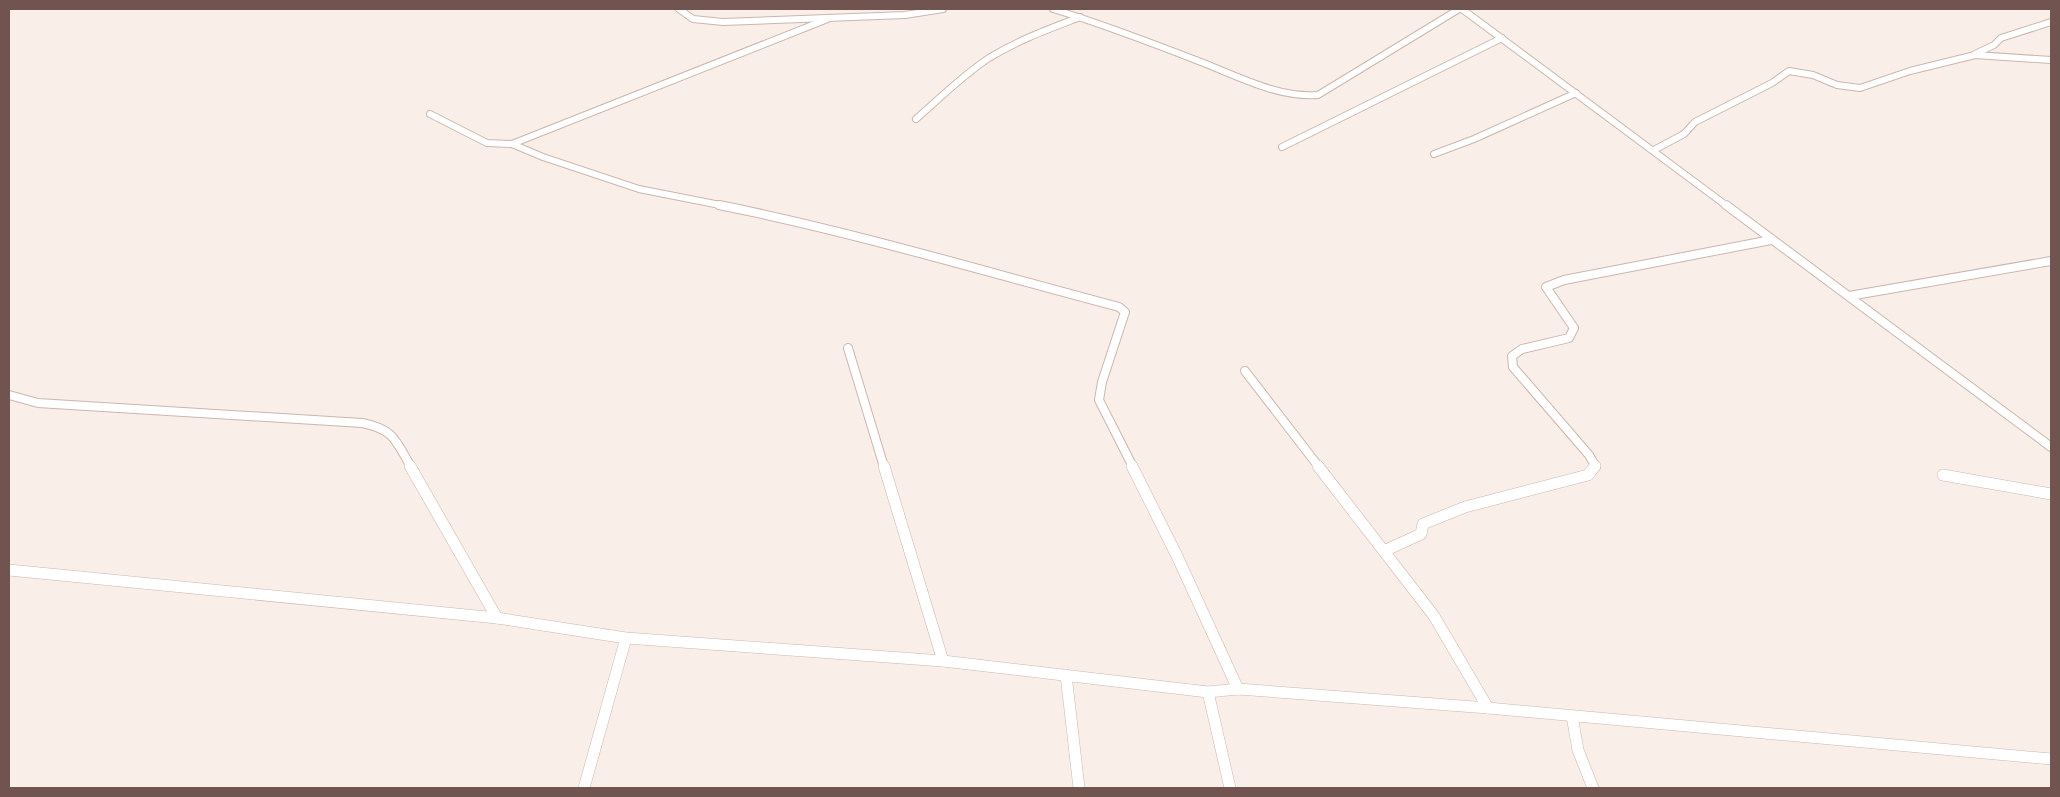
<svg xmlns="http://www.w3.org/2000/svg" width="2060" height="797" font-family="'PT Sans',sans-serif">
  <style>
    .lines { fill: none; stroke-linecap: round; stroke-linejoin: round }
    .minor-far2-casing { stroke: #cbb6af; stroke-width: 8 }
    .minor-far1-casing { stroke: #cbb6af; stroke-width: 10 }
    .minor-casing { stroke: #cbb6af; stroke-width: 12 }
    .minor-far2 { stroke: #fff; stroke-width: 6 }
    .minor-far1 { stroke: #fff; stroke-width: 8 }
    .minor { stroke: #fff; stroke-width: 11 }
  </style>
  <rect width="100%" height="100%" fill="#faefe8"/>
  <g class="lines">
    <defs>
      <g id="minor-far2">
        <polyline points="679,9 693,19 723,22 905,15 943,9"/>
        <path d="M1053,9C1103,24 1152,43 1201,62C1237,76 1278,98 1318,95L1459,9"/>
        <polyline points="1462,9 1727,206"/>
        <polyline points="1975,54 1994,45 2001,38 2051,22"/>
        <polyline points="430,114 487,143 512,144 543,157 639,189 725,206"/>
        <path d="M916,119C940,98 963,75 989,58C1018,40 1049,29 1080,17"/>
        <polyline points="512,144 830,18"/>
        <polyline points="1282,147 1502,38"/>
        <polyline points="1654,150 1684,134 1695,122 1772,83 1789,71 1813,75 1837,85 1860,88 1910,71 1975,55 2051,60"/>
        <polyline points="1434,154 1474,139 1576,93"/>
      </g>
      <g id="minor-far1">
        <path d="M719,205C854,232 986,272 1119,307L1125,312L1102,382L1099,400L1133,467"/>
        <polyline points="1726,205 2051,447"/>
        <polyline points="1849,296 2051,261"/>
        <polyline points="848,348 884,467"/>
        <polyline points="1245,371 1319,467"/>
        <path d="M9,395L38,403L362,423C394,429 396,441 411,467"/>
        <polyline points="1596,467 1589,455 1513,367 1512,356 1522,349 1569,338 1574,328 1546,287 1564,280 1771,240"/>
      </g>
      <g id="minor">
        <polyline points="410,466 497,618"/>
        <polyline points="884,466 943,661"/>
        <polyline points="1132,466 1177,556 1238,689"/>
        <polyline points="1318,466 1434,616 1488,708"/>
        <polyline points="1943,475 2051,494"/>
        <polyline points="1384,551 1421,534 1423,524 1465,507 1588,475 1595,466"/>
        <polyline points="9,570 497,618 626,638 943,661 1208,692 1238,689 1488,708 2051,759"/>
        <polyline points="1066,675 1079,788"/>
        <polyline points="1208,692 1230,788"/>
        <polyline points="1572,716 1578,750 1593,788"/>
        <polyline points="584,788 626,638"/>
      </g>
    </defs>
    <use href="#minor-far2" class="minor-far2-casing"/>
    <use href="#minor-far1" class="minor-far1-casing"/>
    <use href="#minor" class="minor-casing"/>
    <use href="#minor-far2" class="minor-far2"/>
    <use href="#minor-far1" class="minor-far1"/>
    <use href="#minor" class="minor"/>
  </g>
  <rect width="2060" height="797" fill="none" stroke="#71544f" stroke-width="20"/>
</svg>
